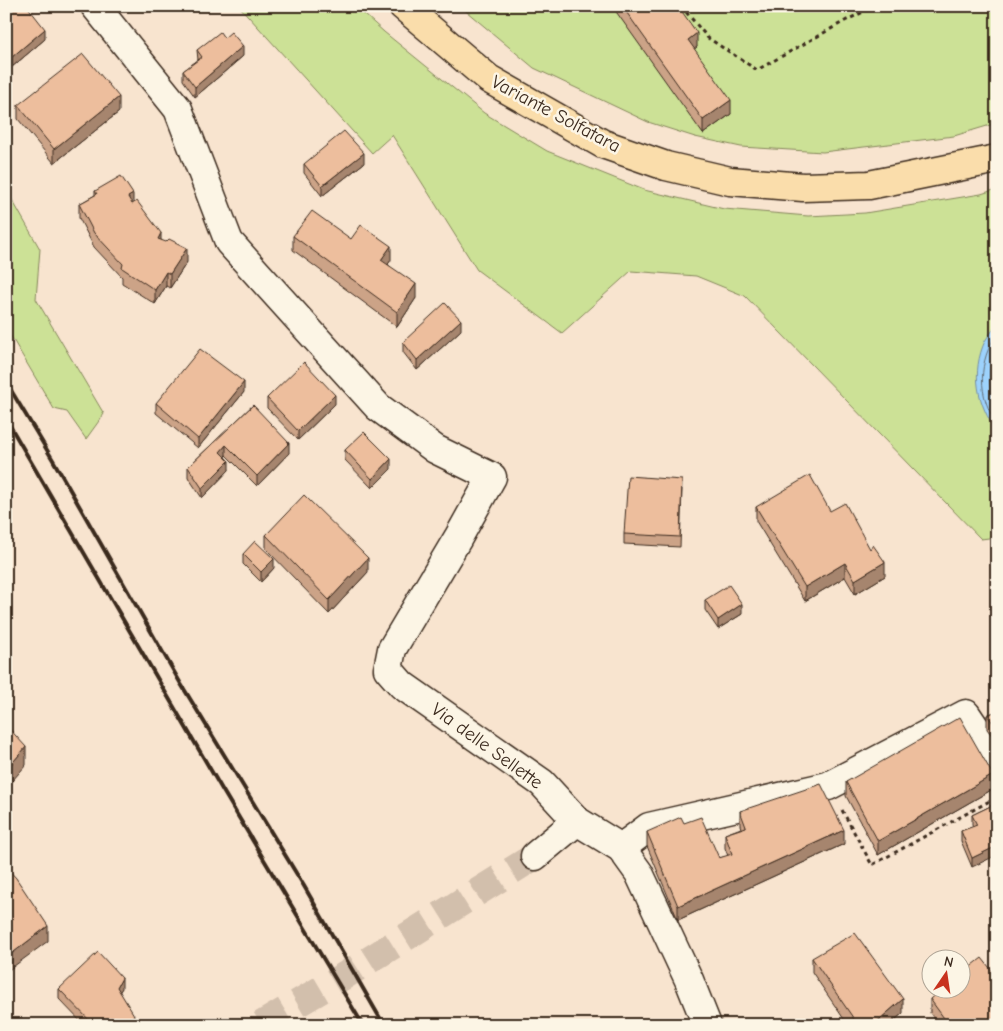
<svg xmlns="http://www.w3.org/2000/svg" width="1003" height="1031" font-family="'Comic Neue',sans-serif">
  <style>
    .green { fill: #cce196; stroke: #84865a }
    .water { fill: #9dd2fc; stroke: #768fa3 }
    .lines { fill: none; stroke-linecap: round; stroke-linejoin: round }
    .shore { stroke: #626d77; stroke-width: 1 }
    .minor-tunnel { stroke: #d2bfac; stroke-width: 28; stroke-dasharray: 28 14; stroke-linecap: butt }
    .minor-casing { stroke: #3b2a1e; stroke-width: 31 }
    .major-casing { stroke: #3b2a1e; stroke-width: 31 }
    .path { stroke: #3b2a1e; stroke-width: 3; stroke-dasharray: 4 4; stroke-linecap: butt }
    .minor { stroke: #fcf5e5; stroke-width: 28 }
    .major { stroke: #faddab; stroke-width: 28 }
    .rail { stroke: #3b2a1e; stroke-width: 4 }
    .wall { fill: #cca387; stroke: #3b2a1e }
    .shaded-wall { fill: #a6856e; stroke: #3b2a1e }
    .building { fill: #edbe9d; stroke: #3b2a1e }
    .labels { text-anchor: middle; dominant-baseline: central; stroke-width: 5; stroke-linejoin: round; paint-order: stroke }
    .street-label { font-size: 19px; fill: #3b2a1e; stroke: #fcf5e5 }
  </style>
  <rect width="100%" height="100%" fill="#f8e4cf"/>
  <filter id="ink" filterUnits="userSpaceOnUse"><feTurbulence type="fractalNoise" baseFrequency=".02" numOctaves="2"/><feDisplacementMap in="SourceGraphic" scale="10" xChannelSelector="R" yChannelSelector="G"/><feConvolveMatrix kernelMatrix="1 2 1 2 8 2 1 2 1" color-interpolation-filters="sRGB"/></filter>
  <g filter="url(#ink)">
    <g class="green">
      <polygon points="239,6 355,6 384,32 484,113 547,151 644,190 724,209 808,216 865,213 981,194 997,189 997,537 981,539 745,296 696,276 631,271 562,333 477,270 392,135 372,153"/>
      <polygon points="460,6 997,6 997,123 954,136 823,152 741,147 695,137 648,122 534,68"/>
      <polygon points="6,189 40,249 36,299 104,414 86,439 67,412 54,409 6,328"/>
    </g>
    <path class="water" d="M997,325V431C977,405 971,372 985,341C988,336 993,330 997,325Z"/>
    <g class="lines">
      <g class="shore">
        <path d="M997,334C978,360 977,397 997,423"/>
        <path d="M997,344C986,367 988,390 997,413"/>
      </g>
      <polyline class="minor-tunnel" points="261,1025 344,976 535,856"/>
      <defs>
        <g id="minor">
          <polyline points="95,6 178,109 229,242 378,407 435,449 492,477 458,538 392,649 388,669 402,685 542,783 577,821 621,848 639,873 689,980 707,1025"/>
          <polyline points="621,848 649,827 828,786 966,714 997,760"/>
          <polyline points="535,856 577,821"/>
        </g>
        <polyline id="major" points="403,6 489,79 603,144 666,166 730,181 803,187 869,185 997,159"/>
      </defs>
      <use href="#minor" class="minor-casing"/>
      <use href="#major" class="major-casing"/>
      <g class="path">
        <polyline points="681,6 708,38 757,70 845,21 875,6"/>
        <polyline points="842,810 872,865 997,797"/>
      </g>
      <use href="#minor" class="minor"/>
      <use href="#major" class="major"/>
      <g class="rail">
        <polyline points="6,382 53,460 181,684 304,886 384,1025"/>
        <polyline points="6,419 223,791 363,1025"/>
      </g>
    </g>
    <g class="wall">
      <polygon points="6,6 45,39 12,67 6,61"/>
      <polygon points="612,6 678,6 697,47 694,49 731,114 703,134"/>
      <polygon points="224,38 243,56 195,97 183,80 183,71 198,60 197,50"/>
      <polygon points="18,105 119,112 54,163 18,119"/>
      <polygon points="364,163 322,196 304,173 304,164"/>
      <polygon points="95,191 133,203 161,240 187,262 170,288 166,286 155,304 122,283 122,277 94,247 79,218 79,204 95,195"/>
      <polygon points="293,236 351,239 391,260 388,264 416,298 397,327 293,250"/>
      <polygon points="461,330 417,370 403,352 403,342"/>
      <polygon points="244,392 198,448 156,413 156,403"/>
      <polygon points="267,398 335,404 298,440 267,408"/>
      <polygon points="253,405 289,453 257,486 226,455 225,456 229,470 202,498 188,477 188,467"/>
      <polygon points="345,450 391,469 372,488 345,460"/>
      <polygon points="682,489 680,547 624,544 624,534"/>
      <polygon points="756,507 830,511 885,576 855,594 845,577 805,601 756,521"/>
      <polygon points="266,535 368,572 329,614 266,549"/>
      <polygon points="243,554 274,568 261,582 243,564"/>
      <polygon points="705,600 742,614 718,629 705,610"/>
      <polygon points="997,711 997,742 987,729 987,715"/>
      <polygon points="846,782 993,789 878,855 846,796"/>
      <polygon points="997,803 972,867 961,841 961,831 973,827 972,824 972,815"/>
      <polygon points="740,811 844,844 678,920 647,846 647,832 719,858 728,856 725,848 725,834 741,828 740,825"/>
      <polygon points="812,958 903,1013 889,1025 848,1025 812,972"/>
      <polygon points="122,988 119,992 134,1025 84,1025 59,999 59,989"/>
      <polygon points="930,999 997,1025 939,1025 930,1013"/>
    </g>
    <g class="shaded-wall">
      <polygon points="45,29 45,39 12,67 12,57"/>
      <polygon points="697,33 697,47 688,54 688,40"/>
      <polygon points="243,46 243,56 195,97 195,87"/>
      <polygon points="119,97 119,112 54,163 54,149"/>
      <polygon points="731,100 731,114 703,134 703,120"/>
      <polygon points="364,153 364,163 322,196 322,186"/>
      <polygon points="133,194 133,209 128,197"/>
      <polygon points="161,233 161,247 158,239"/>
      <polygon points="391,246 391,260 381,274 381,260"/>
      <polygon points="187,248 187,262 170,288 170,274"/>
      <polygon points="166,272 166,286 155,304 155,290"/>
      <polygon points="416,284 416,298 397,327 397,312"/>
      <polygon points="461,320 461,330 417,370 417,360"/>
      <polygon points="244,382 244,392 198,448 198,439"/>
      <polygon points="335,395 335,404 298,440 298,431"/>
      <polygon points="289,443 289,453 257,486 257,476"/>
      <polygon points="226,445 226,455 220,461 220,452"/>
      <polygon points="391,459 391,469 372,488 372,479"/>
      <polygon points="229,461 229,470 202,498 202,488"/>
      <polygon points="368,558 368,572 329,614 329,600"/>
      <polygon points="274,559 274,568 261,582 261,572"/>
      <polygon points="885,562 885,576 855,594 855,580"/>
      <polygon points="845,563 845,577 805,601 805,587"/>
      <polygon points="742,604 742,614 718,629 718,620"/>
      <polygon points="26,747 26,765 6,788 6,770"/>
      <polygon points="993,775 993,789 878,855 878,841"/>
      <polygon points="844,830 844,844 678,920 678,906"/>
      <polygon points="997,846 997,855 972,867 972,858"/>
      <polygon points="48,926 48,941 6,972 6,958"/>
      <polygon points="122,978 122,988 117,996 117,987"/>
      <polygon points="903,999 903,1013 889,1025 873,1025"/>
      <polygon points="134,1015 134,1025 126,1025"/>
    </g>
    <g class="building">
      <polygon points="6,6 27,6 45,29 12,57 6,51"/>
      <polygon points="622,6 678,6 697,33 688,40 731,100 703,120"/>
      <polygon points="220,32 224,38 231,32 243,46 195,87 183,71 202,57 197,50"/>
      <polygon points="83,54 119,97 54,149 18,105"/>
      <polygon points="344,131 364,153 322,186 304,164"/>
      <polygon points="121,176 133,194 128,197 132,204 137,201 161,233 158,239 166,242 169,239 187,248 170,274 166,272 155,290 122,268 123,264 94,233 79,204 97,194 95,191"/>
      <polygon points="312,211 351,239 361,225 391,246 381,260 416,284 397,312 293,236"/>
      <polygon points="445,303 461,320 417,360 403,342"/>
      <polygon points="200,349 244,382 198,439 156,403"/>
      <polygon points="304,362 335,395 298,431 267,398"/>
      <polygon points="253,405 289,443 257,476 226,445 220,452 229,461 202,488 188,467"/>
      <polygon points="364,432 391,459 372,479 345,450"/>
      <polygon points="810,475 830,511 845,503 870,549 873,545 885,562 855,580 845,563 805,587 756,507"/>
      <polygon points="628,476 682,480 680,537 624,534"/>
      <polygon points="304,495 368,558 329,600 266,535"/>
      <polygon points="255,541 274,559 261,572 243,554"/>
      <polygon points="729,585 742,604 718,620 705,600"/>
      <polygon points="997,711 997,728 987,715"/>
      <polygon points="960,717 993,775 878,841 846,782"/>
      <polygon points="6,725 26,747 6,770"/>
      <polygon points="821,784 844,830 678,906 647,832 681,817 684,823 701,817 719,858 732,854 725,834 746,827 740,811"/>
      <polygon points="997,803 997,846 972,858 961,831 977,825 972,815"/>
      <polygon points="6,867 16,878 48,926 6,958"/>
      <polygon points="855,933 903,999 873,1025 858,1025 812,958"/>
      <polygon points="98,952 122,978 117,987 134,1015 126,1025 94,1025 59,989"/>
      <polygon points="982,958 997,977 997,1025 949,1025 930,999 943,988 960,988 960,975"/>
    </g>
  </g>
  <g class="labels">
    <g class="street-label">
      <text transform="translate(556 114) rotate(28)">Variante Solfatara</text>
      <text transform="translate(487 746) rotate(36)">Via delle Sellette</text>
    </g>
  </g>
  <rect width="1003" height="1031" fill="none" stroke="#fcf5e5" stroke-width="25"/>
  <rect x="12" y="12" width="978" height="1006" fill="none" stroke="#3b2a1e" stroke-width="2" filter="url(#ink)"/>
  <g transform="translate(946 974) rotate(13)"><circle r="24" fill="#fcf5e5" stroke="#afa495"/>
  <path d="M0-4L9 19L0 12L-9 19Z" fill="#c8321e"/>
  <text y="-8" font-size="14" font-weight="bold" text-anchor="middle" fill="#3b2a1e">N</text>
  </g>
</svg>
